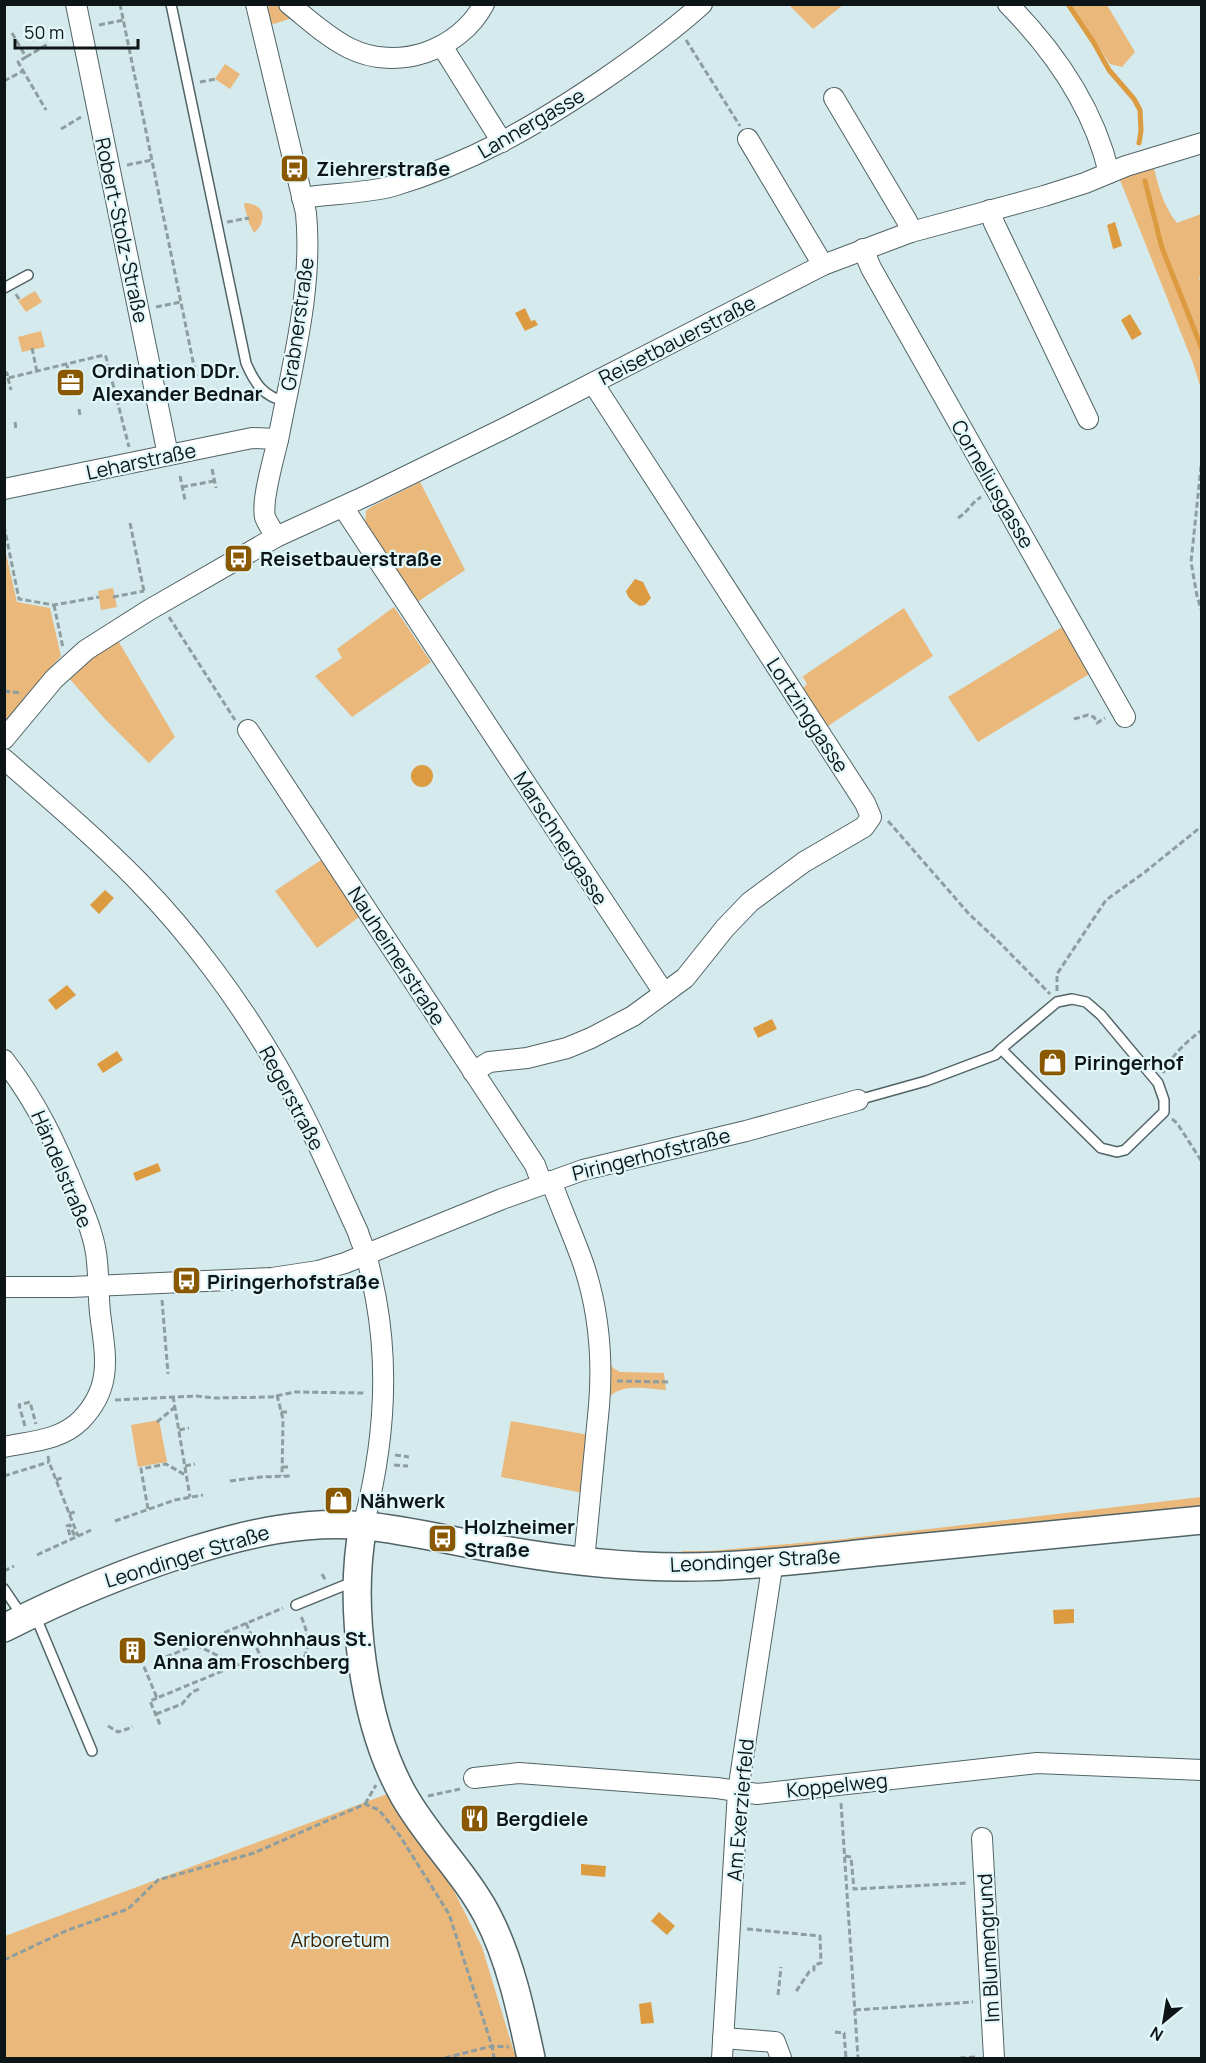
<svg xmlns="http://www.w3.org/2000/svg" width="1206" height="2063" font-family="Manrope,sans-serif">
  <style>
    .green { fill: #e9b87a }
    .water { fill: #dc9b41 }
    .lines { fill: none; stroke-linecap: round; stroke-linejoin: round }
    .stream { stroke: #dc9b41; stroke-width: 5 }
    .lane-casing { stroke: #516366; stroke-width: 12 }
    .street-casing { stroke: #516366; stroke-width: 22 }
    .secondary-casing { stroke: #516366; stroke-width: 30 }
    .path { stroke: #8d9da0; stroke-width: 3; stroke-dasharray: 6 3; stroke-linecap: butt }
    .lane { stroke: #fff; stroke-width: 9 }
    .street { stroke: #fff; stroke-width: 20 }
    .secondary { stroke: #fff; stroke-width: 27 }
    .labels { text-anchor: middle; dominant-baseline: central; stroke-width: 4.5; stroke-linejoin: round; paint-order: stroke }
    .street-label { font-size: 20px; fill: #0d1516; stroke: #e2f7fa }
    .poi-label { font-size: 20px; font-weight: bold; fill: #0d1516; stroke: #e2f7fa; text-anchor: start }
    .park-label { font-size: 20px; fill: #3c2300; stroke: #e2f7fa }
  </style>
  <rect width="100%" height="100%" fill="#d5eaed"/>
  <g class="green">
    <polygon points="271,5 279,5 295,17 274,24 271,23 267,8"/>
    <polygon points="789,5 843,5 813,29"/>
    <polygon points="1072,5 1107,5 1135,52 1122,67 1110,64"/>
    <polygon points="225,64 240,74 230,89 215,79"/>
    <path d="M1153,164C1158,185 1163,206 1177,223L1201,214L1202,276L1199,277L1202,287L1201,389L1193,363L1120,180Z"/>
    <path d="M245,203C265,204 268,220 254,233L249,223L244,205Z"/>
    <polygon points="35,291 42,302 26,312 18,301"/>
    <polygon points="41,331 45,347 22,352 18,337"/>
    <polygon points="420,482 465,570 416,603 365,526 366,511 371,507"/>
    <polygon points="4,545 17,602 50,608 61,656 31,690 13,713 5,720"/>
    <polygon points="113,588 117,607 101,610 98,591"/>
    <polygon points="394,607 431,662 352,717 315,676 342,658 337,649"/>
    <polygon points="904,608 933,656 828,726 802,689 807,684 803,677 796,681"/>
    <polygon points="1062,627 1089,674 978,742 948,697"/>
    <polygon points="117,639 175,737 149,763 105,719 68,677 80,666"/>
    <polygon points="324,858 362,915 317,948 275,891"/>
    <path d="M608,1359L613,1368L620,1372L664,1373L666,1390C646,1389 621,1382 606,1400Z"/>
    <polygon points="159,1420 167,1462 138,1467 131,1425"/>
    <polygon points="511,1421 589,1435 583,1493 501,1477"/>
    <polygon points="1201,1497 1201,1509 700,1558 680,1551 709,1551 835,1540"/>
    <polygon points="390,1793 437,1855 437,1866 454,1891 482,1947 514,2052 521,2058 5,2058 5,1936"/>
  </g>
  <g class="water">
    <polygon points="1115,222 1122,246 1113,249 1107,225"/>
    <polygon points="525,308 531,321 535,320 538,325 525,331 515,313"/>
    <polygon points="1130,314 1142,334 1132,340 1121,320"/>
    <path d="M635,579L643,582L651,598L645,605L640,606C633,602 628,599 626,591Z"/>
    <circle cx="422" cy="776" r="11"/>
    <polygon points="105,890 114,898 99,914 90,905"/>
    <polygon points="67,985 76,995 56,1010 48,1000"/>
    <polygon points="772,1019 777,1029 758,1038 753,1028"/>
    <polygon points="117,1051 123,1060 103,1073 97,1064"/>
    <polygon points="158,1163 161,1171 136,1181 133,1173"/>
    <polygon points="1074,1609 1074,1623 1054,1624 1053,1610"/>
    <polygon points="581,1864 606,1866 605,1877 581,1875"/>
    <polygon points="659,1912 675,1926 667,1935 651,1921"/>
    <polygon points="651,2002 654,2023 641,2024 639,2004"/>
  </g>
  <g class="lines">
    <g class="stream">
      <polyline points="1068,4 1094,43 1109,70 1134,99 1140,110 1141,131 1139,143"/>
      <polyline points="1145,181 1162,248 1202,349"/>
    </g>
    <defs>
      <g id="lane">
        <path d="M171,4L246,363C254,382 264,398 286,401"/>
        <polyline points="4,288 28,275"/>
        <polyline points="858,1100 926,1081 995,1055 1001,1049 1057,1002 1072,999 1086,1002 1101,1015 1158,1083 1164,1100 1164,1112 1125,1150 1117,1152 1101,1148 1001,1049"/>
        <polyline points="4,1589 23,1617"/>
        <polyline points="296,1605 355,1581"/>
        <polyline points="35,1615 92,1751"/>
      </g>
      <g id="street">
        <polyline points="76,4 168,455"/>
        <path d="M256,4L306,213C313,287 293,362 279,435C275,455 261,499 265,517C267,523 273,531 276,537"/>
        <path d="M289,4C308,19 327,37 349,48C397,72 459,51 484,4"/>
        <path d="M1008,4C1054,51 1094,109 1109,173"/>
        <polyline points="442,46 502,142"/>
        <polyline points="834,98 907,221 911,232"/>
        <polyline points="748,139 823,265"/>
        <path d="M302,198C332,193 364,194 393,186C471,163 533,127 600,82C635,58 670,33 702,4"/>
        <polyline points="990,210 994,223 1088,419"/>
        <polyline points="863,249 871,268 1125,717"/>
        <polyline points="4,489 252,438 278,439"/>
        <polyline points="343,507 664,993"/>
        <polyline points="248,730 535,1165 542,1184"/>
        <polyline points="4,739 54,679 86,650 149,610 276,537 368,495 505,428 823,265 911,232 1044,196 1085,183 1126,166 1202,143"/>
        <path d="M4,759C50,799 97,839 139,882C190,934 240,1002 276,1064C308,1118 332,1176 358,1232C360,1240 364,1247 366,1254C370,1269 373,1284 376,1299C390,1376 383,1451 363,1526"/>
        <path d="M4,1060C36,1101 57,1145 76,1193C84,1212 93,1233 96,1253C99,1273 98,1293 100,1313C105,1354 114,1386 81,1420C60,1441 31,1441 4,1447"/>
        <polyline points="473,1072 489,1062 527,1058 567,1048 591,1038 633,1016 685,978 725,928 750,902 804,862 864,827 871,817 865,803 593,383"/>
        <path d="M551,1181C561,1208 573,1235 583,1263C599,1310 603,1357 599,1406L584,1561"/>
        <polyline points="4,1287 71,1287 272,1278 318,1271 345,1263 502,1199 583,1170 746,1131 858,1100"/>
        <polyline points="474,1778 519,1773 717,1788 757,1794 1037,1763 1202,1770"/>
        <polyline points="982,1838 994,2058"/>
        <polyline points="723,2038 775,2042 781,2058"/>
        <polyline points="722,2058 738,1791 771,1574 769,1563"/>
      </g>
      <g id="secondary">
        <path d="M363,1526C348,1606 363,1724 404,1796C428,1838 464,1872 487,1915C510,1959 521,2011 531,2058"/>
        <path d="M4,1628C65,1597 127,1571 191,1551C249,1533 306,1520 366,1526C407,1530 447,1540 487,1547C551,1559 617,1567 682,1567C754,1567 825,1557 896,1550C998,1540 1100,1530 1202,1520"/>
      </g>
    </defs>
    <use href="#lane" class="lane-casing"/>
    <use href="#street" class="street-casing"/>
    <use href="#secondary" class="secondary-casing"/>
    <g class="path">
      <polyline points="120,4 196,376"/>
      <polyline points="99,25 124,20"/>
      <polyline points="12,33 26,57 18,62 46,110"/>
      <polyline points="686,40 740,126"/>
      <polyline points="26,57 48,44"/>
      <polyline points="4,81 23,71"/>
      <polyline points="200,82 216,79"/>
      <polyline points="61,129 81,117"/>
      <polyline points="127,165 152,160"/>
      <polyline points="227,222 249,218"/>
      <polyline points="16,294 20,301"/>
      <polyline points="156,307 181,302"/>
      <polyline points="32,348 37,372"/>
      <polyline points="67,365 70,379"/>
      <polyline points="4,373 7,373 8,378 104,355 106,357 129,447"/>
      <polyline points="8,378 11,390"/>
      <polyline points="79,409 80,416"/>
      <polyline points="15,422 16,429"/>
      <polyline points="1202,457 1191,562 1197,596 1202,612"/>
      <polyline points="212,469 216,488"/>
      <polyline points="180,476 185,500"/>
      <polyline points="182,487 214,481"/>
      <path d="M958,518C968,512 970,504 981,497"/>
      <polyline points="130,523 144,591"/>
      <polyline points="4,526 19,599 54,605 99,597"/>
      <polyline points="113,597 144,591"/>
      <polyline points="54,605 63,648"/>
      <polyline points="169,617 235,720"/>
      <polyline points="4,691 22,693"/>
      <polyline points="1074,719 1088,715 1094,717 1097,723 1105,718"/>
      <polyline points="888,821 970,915 997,940 1050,994"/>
      <polyline points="1057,991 1057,974 1106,900 1145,872 1202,826"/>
      <path d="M1163,1073C1172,1055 1186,1042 1202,1030"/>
      <polyline points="1172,1119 1177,1123 1202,1162"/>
      <polyline points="162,1300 168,1374"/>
      <polyline points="617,1381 669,1382"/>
      <polyline points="277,1395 283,1419 282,1476"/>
      <polyline points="173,1396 190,1497"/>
      <polyline points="115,1400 196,1396 215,1398 271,1397 295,1392 365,1393"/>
      <polyline points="281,1412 289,1412"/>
      <polyline points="157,1422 175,1407"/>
      <polyline points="25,1426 19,1405 30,1402 36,1424"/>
      <polyline points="179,1430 189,1428"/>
      <polyline points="395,1455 409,1457"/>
      <polyline points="48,1456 49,1462 78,1536"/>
      <polyline points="394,1465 408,1466"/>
      <polyline points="185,1466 195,1464"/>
      <polyline points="282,1467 288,1467"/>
      <polyline points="4,1476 49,1462"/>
      <polyline points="56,1480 64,1477"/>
      <polyline points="230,1481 261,1477 290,1476"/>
      <polyline points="148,1509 141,1469 166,1464 187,1476"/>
      <polyline points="69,1514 77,1511"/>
      <polyline points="115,1521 175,1500 203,1495"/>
      <polyline points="70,1535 67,1526 70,1525 75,1537"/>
      <polyline points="37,1555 91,1530"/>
      <polyline points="4,1571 14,1566"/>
      <polyline points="322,1574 326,1581"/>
      <polyline points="246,1623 262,1660"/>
      <polyline points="196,1645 237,1665"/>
      <path d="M137,1650L157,1698L237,1665L262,1660L303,1659C312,1645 307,1631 301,1616"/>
      <polyline points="166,1657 283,1608"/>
      <polyline points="157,1698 150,1701 161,1727"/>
      <polyline points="156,1714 182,1704 192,1692 202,1688"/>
      <polyline points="108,1726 118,1732 133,1727"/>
      <polyline points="428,1796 460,1789"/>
      <polyline points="841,1803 858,2058"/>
      <polyline points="365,1804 376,1785"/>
      <polyline points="845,1856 851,1857 854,1889 967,1883"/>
      <polyline points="747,1929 820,1936 821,1963 814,1965 814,1970 809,1972 795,1993"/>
      <polyline points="4,1960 68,1930 128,1909 158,1880 254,1853 365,1804 379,1810 400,1836 449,1914 492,2046 494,2058"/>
      <polyline points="778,1995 781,1967"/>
      <polyline points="855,2010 973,2002"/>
      <polyline points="835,2032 844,2033 846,2058"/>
      <polyline points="445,2058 492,2046 509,2047"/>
      <polyline points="960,2058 976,2057"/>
    </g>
    <use href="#lane" class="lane"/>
    <use href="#street" class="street"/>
    <use href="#secondary" class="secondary"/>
  </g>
  <defs>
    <symbol id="bus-square" viewBox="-11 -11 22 22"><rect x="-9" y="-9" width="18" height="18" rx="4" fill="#895800" stroke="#e2f7fa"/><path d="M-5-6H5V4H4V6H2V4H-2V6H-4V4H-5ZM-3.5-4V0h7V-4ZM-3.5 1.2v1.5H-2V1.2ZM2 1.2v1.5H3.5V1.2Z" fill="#fff"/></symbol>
    <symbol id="office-square" viewBox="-11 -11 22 22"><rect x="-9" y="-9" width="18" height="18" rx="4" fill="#895800" stroke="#e2f7fa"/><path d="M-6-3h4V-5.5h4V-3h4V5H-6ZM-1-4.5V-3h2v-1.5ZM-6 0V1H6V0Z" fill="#fff"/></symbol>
    <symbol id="shop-square" viewBox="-11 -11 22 22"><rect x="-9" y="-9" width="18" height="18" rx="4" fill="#895800" stroke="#e2f7fa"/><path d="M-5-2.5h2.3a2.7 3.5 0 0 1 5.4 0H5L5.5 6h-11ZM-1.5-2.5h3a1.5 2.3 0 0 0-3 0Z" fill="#fff"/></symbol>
    <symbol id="building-square" viewBox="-11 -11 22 22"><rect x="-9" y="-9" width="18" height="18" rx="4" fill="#895800" stroke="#e2f7fa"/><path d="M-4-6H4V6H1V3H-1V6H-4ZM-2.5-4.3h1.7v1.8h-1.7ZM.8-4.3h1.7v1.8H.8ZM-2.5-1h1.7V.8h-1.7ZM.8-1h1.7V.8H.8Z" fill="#fff"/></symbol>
    <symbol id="restaurant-square" viewBox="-11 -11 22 22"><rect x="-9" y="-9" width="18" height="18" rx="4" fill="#895800" stroke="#e2f7fa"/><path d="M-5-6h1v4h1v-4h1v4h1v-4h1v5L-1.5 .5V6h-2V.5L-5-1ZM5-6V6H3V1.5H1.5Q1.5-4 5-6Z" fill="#fff"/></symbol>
  </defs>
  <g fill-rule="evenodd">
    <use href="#bus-square" x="278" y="152" width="33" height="33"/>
    <use href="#office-square" x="54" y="366" width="33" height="33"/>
    <use href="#bus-square" x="222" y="542" width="33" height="33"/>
    <use href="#shop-square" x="1036" y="1046" width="33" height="33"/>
    <use href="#bus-square" x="170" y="1264" width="33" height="33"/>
    <use href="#shop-square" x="322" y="1484" width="33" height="33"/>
    <use href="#bus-square" x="426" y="1522" width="33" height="33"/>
    <use href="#building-square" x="116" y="1634" width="33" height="33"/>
    <use href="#restaurant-square" x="458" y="1802" width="33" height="33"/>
  </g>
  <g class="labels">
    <g class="street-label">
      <text transform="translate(531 123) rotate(-30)">Lannergasse</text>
      <text transform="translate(122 230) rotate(78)">Robert-Stolz-Straße</text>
      <text transform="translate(297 324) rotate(-82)">Grabnerstraße</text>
      <text transform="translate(677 340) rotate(-27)">Reisetbauerstraße</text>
      <text transform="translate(141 461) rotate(-12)">Leharstraße</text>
      <text transform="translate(993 484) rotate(60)">Corneliusgasse</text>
      <text transform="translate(808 715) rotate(57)">Lortzinggasse</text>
      <text transform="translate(561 838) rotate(57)">Marschnergasse</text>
      <text transform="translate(397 956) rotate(57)">Nauheimerstraße</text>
      <text transform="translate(292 1098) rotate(62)">Regerstraße</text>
      <text transform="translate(651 1154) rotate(-14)">Piringerhofstraße</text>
      <text transform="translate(62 1169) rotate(67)">Händelstraße</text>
      <text transform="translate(187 1556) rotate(-17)">Leondinger Straße</text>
      <text transform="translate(755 1560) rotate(-3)">Leondinger Straße</text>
      <text transform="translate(837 1785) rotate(-6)">Koppelweg</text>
      <text transform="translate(740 1810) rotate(-85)">Am Exerzierfeld</text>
      <text transform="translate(988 1948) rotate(-93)">Im Blumengrund</text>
    </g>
    <g class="poi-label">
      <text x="316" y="168">Ziehrerstraße</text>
      <text x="92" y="370">Ordination DDr.<tspan x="92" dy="23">Alexander Bednar</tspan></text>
      <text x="260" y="558">Reisetbauerstraße</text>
      <text x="1074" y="1062">Piringerhof</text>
      <text x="207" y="1281">Piringerhofstraße</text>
      <text x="360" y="1500">Nähwerk</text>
      <text x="464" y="1526">Holzheimer<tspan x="464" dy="23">Straße</tspan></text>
      <text x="153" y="1638">Seniorenwohnhaus St.<tspan x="153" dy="23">Anna am Froschberg</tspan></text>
      <text x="496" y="1818">Bergdiele</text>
    </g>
    <g class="park-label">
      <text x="340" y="1939">Arboretum</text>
    </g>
  </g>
  <rect width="1206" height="2063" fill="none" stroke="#0d1516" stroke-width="12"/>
  <g transform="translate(1164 2021) rotate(210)" stroke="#e2f7fa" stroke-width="4.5" paint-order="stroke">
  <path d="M0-4.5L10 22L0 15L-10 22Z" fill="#0d1516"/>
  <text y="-9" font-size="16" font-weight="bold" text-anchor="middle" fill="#0d1516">N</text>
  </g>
  <path d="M15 39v9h123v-9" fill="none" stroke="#0d1516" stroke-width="3"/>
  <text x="24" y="39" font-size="18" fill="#0d1516" stroke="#e2f7fa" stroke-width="4.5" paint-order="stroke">50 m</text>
</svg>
